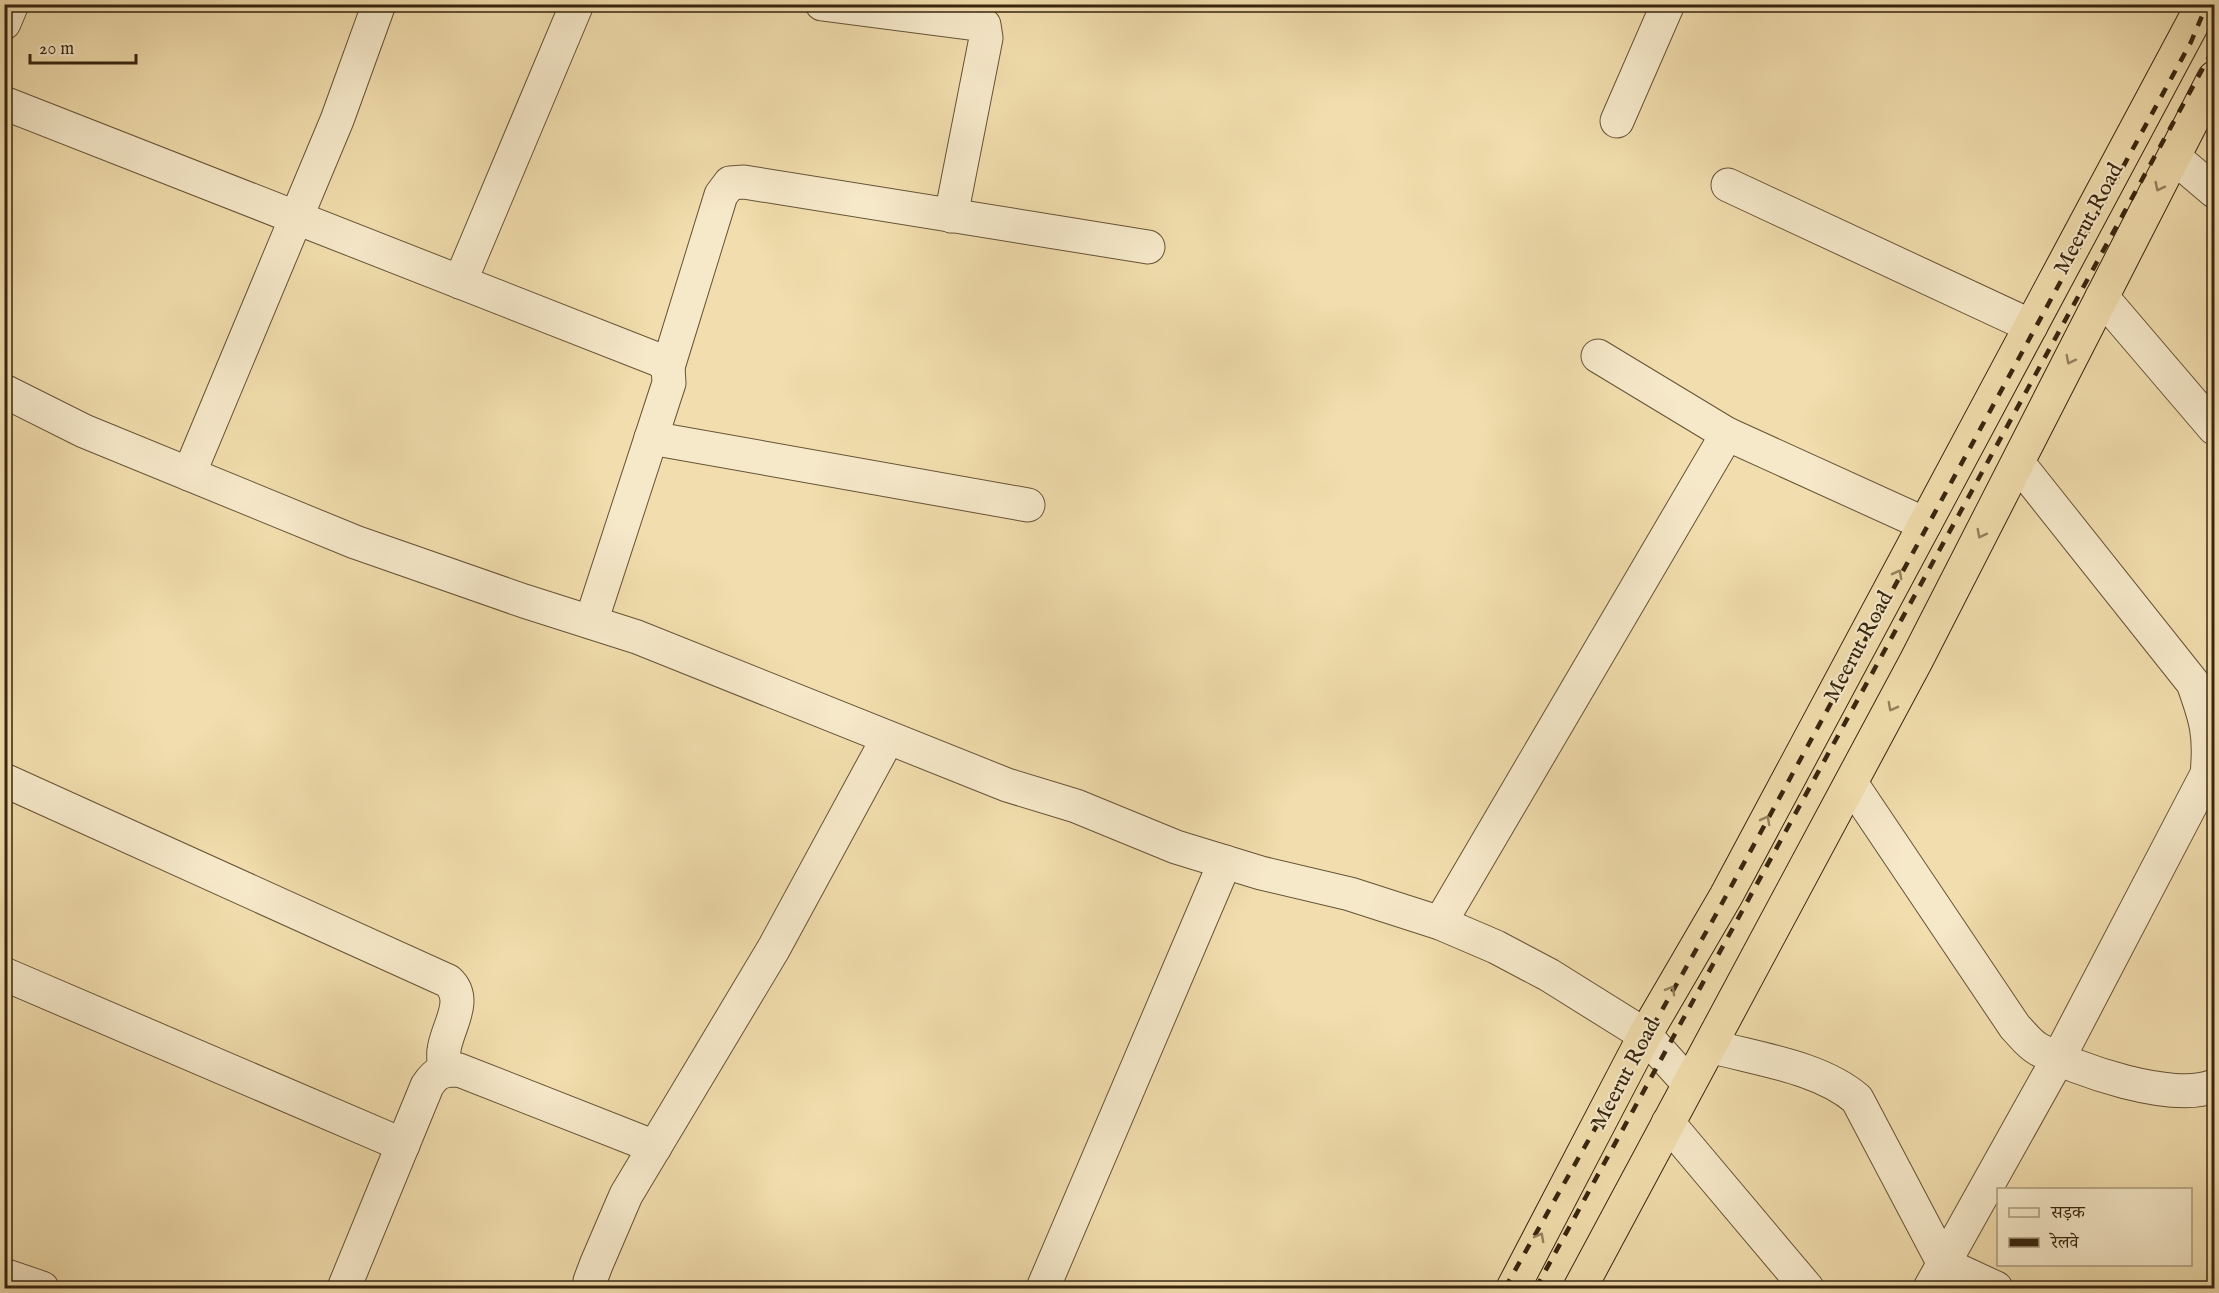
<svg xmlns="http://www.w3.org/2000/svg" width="2219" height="1293" font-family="'IM FELL English','Noto Serif Devanagari',serif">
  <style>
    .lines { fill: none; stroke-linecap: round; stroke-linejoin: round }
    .minor-casing { stroke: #665336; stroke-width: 35 }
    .highway-casing { stroke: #37250f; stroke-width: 35 }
    .minor { stroke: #f6e9ca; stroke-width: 33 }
    .highway { stroke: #f1ddad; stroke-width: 33 }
    .rail { stroke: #37250f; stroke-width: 4.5; stroke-dasharray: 10 10; stroke-linecap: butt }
    .oneway { stroke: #94815e }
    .labels { text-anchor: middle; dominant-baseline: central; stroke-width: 4.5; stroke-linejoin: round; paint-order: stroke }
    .street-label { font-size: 22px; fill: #37250f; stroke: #f6e9ca }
  </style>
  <rect width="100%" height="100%" fill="#f1ddad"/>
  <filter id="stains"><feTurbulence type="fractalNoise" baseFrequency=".00333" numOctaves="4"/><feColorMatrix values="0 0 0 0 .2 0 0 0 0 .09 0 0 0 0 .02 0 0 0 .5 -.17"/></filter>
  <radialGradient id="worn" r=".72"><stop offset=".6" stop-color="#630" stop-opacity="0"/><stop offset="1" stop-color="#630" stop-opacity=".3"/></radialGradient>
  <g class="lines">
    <defs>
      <g id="minor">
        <polyline points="822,4 984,25 986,38 951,216"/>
        <polyline points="4,23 12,4"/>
        <polyline points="4,103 659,360 668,367 669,383 591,622"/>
        <polyline points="1617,121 1668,4"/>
        <polyline points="2174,157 2214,191"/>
        <polyline points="1728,185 2031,326"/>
        <polyline points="460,282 577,4"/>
        <polyline points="2102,297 2214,428"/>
        <polyline points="1598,356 1727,434 1925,524"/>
        <polyline points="668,367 721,195 730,183 744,182 1148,247"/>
        <polyline points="4,391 84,431 355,542 524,601 637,637 1007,785 1076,806 1176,847 1261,873 1350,894 1440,923 1496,947 1549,975 1645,1035 1689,1084"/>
        <polyline points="651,438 1028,505"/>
        <polyline points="189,474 337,120 379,4"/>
        <path d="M4,780L448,981C469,1000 447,1027 444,1050C443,1056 444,1063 445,1070"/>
        <path d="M1851,783L2015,1027C2022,1034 2029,1044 2038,1049C2076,1070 2173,1103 2214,1086"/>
        <polyline points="1440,923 1727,434"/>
        <polyline points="4,974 403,1145"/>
        <path d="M1710,1046C1757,1059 1820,1067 1857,1099L1944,1264L1996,1288"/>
        <polyline points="1668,1123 1807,1288"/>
        <polyline points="4,1275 42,1288"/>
        <path d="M344,1288L427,1086C436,1072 442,1070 459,1070L655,1147"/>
        <polyline points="591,1288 590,1281 596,1265 626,1195 774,948 888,738"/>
        <polyline points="1043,1288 1225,862"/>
        <path d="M1930,1288L2058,1059L2207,774C2211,735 2206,719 2193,683L2018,463"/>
      </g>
      <g id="highway">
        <polyline points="1513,1288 1645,1035 1726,896 2203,4"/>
        <polyline points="1580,1288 1916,661 2214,78"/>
      </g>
    </defs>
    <use href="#minor" class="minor-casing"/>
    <use href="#highway" class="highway-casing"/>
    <use href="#minor" class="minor"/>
    <use href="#highway" class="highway"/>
    <g class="rail">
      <polyline points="1505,1288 1714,918 2191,42 2207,4"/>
      <polyline points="1536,1288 2214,48"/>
    </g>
  </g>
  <defs><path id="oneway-chevron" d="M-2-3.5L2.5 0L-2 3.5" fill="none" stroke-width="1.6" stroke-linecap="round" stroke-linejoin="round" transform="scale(1.5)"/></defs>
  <g class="oneway">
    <use href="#oneway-chevron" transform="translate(2159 187) rotate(117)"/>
    <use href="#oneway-chevron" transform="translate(2070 360) rotate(117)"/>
    <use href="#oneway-chevron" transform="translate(1981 534) rotate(117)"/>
    <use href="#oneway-chevron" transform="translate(1898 574) rotate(-62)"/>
    <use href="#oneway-chevron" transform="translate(1892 707) rotate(118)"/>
    <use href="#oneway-chevron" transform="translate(1766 820) rotate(-62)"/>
    <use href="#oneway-chevron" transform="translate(1671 990) rotate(-60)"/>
    <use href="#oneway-chevron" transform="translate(1540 1237) rotate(-62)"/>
  </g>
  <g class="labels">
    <g class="street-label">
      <text transform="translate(2089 219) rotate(-62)">Meerut Road</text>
      <text transform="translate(1859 647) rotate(-62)">Meerut Road</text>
      <text transform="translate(1626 1074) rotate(-62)">Meerut Road</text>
    </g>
  </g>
  <rect width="2219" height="1293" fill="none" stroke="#f1ddad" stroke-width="24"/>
  <rect x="6" y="6" width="2207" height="1281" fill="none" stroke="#37250f" stroke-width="3"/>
  <rect x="12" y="12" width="2195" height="1269" fill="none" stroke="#37250f" stroke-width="1.5"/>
  <rect x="1997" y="1188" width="195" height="78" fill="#f6e9ca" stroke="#aa9b7f" stroke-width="1.5"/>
  <rect x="2009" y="1208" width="30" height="9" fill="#f6e9ca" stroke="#aa9b7f" stroke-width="1.5"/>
  <text x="2051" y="1218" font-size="18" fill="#37250f">सड़क</text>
  <rect x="2009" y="1238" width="30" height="9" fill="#37250f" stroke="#aa9b7f" stroke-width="1.5"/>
  <text x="2051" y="1248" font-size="18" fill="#37250f">रेलवे</text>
  <path d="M30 54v9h106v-9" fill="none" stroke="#37250f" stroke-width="3"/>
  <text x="39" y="54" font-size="18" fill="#37250f" stroke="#f6e9ca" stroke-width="4.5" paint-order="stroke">20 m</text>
  <rect width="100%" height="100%" filter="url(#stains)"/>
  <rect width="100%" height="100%" fill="url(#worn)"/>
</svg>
